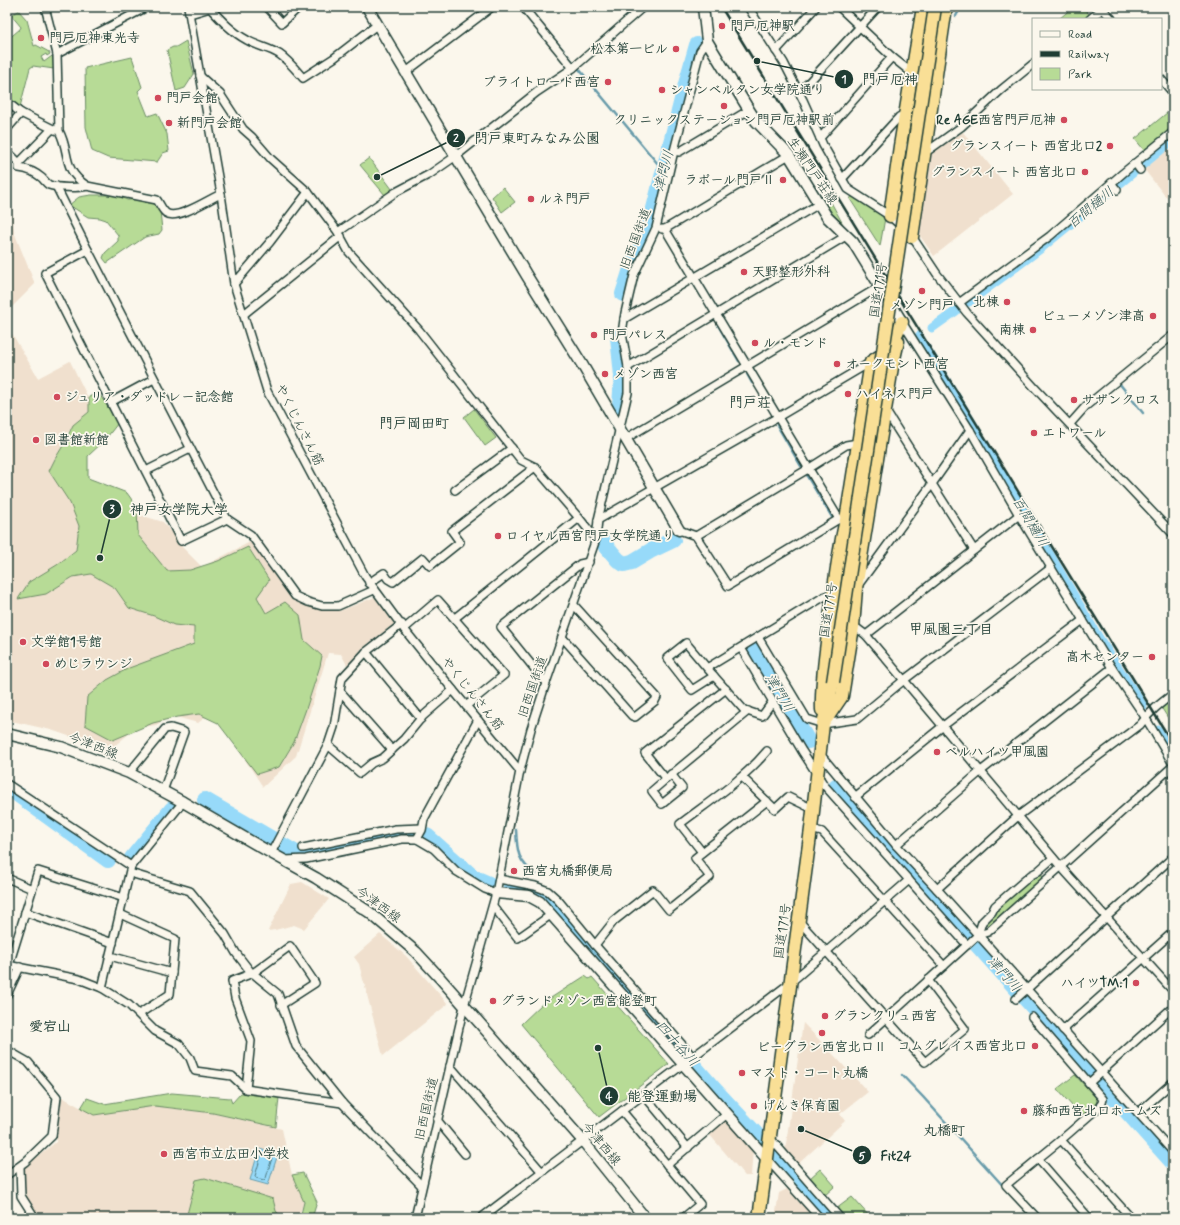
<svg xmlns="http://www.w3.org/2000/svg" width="1180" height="1225" font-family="Mynerve,'Klee One',sans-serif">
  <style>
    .built { fill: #f0e0ce }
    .green { fill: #b7db96; stroke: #6b8c65 }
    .water { fill: #97daf9; stroke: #679baa }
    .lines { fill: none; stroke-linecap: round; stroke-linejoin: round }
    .shore { stroke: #4f7c83; stroke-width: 1 }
    .stream { stroke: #679baa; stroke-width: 2.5 }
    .canal { stroke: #97daf9; stroke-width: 9 }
    .river { stroke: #97daf9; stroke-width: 16 }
    .street-casing { stroke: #1f3d34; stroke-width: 10 }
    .secondary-casing { stroke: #1f3d34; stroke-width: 13 }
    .highway-casing { stroke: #1f3d34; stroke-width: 15 }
    .street { stroke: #fbf7ec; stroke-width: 7 }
    .secondary { stroke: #fbf7ec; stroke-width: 10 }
    .highway { stroke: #f9df96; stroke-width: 12 }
    .rail { stroke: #1f3d34; stroke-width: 2.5 }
    .highway-bridge-casing { stroke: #1f3d34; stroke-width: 15; stroke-linecap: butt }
    .highway-bridge { stroke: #f9df96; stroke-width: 12 }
    .poi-dot { fill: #d1495b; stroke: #fbf7ec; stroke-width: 1.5 }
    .labels { text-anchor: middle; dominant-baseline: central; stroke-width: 3.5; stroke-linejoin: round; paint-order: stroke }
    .poi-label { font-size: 13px; font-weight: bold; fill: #1f3d34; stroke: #fbf7ec; text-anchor: start }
    .street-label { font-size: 13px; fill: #1f3d34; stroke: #fbf7ec }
    .water-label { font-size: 14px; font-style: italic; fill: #375c5b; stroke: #fbf7ec }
    .neighbourhood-label { font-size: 14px; font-weight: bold; fill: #1f3d34; stroke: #fbf7ec }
    .leader { fill: none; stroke: #1f3d34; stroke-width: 1.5 }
    .callout-dot { fill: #1f3d34; stroke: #fbf7ec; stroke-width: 1.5 }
    .mark-label { font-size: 12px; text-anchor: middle; font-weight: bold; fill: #fff }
    .callout-label { font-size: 14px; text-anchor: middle; font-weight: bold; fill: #1f3d34; stroke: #fbf7ec; stroke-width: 3.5; stroke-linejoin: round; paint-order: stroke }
  </style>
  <rect width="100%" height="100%" fill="#fbf7ec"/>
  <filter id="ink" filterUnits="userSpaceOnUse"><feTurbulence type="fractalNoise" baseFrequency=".025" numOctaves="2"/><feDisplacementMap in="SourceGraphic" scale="8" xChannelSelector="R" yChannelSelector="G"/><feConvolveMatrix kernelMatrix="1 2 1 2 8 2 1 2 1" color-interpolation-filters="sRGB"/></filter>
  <g filter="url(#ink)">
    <g class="built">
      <polygon points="963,132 1013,194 934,256 920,236 919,229 930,155"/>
      <polygon points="1173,145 1173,191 1166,197 1143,168"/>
      <polygon points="7,172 10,174 14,232 35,284 7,312"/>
      <polygon points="7,325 38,378 70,361 93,408 64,436 59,474 137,514 163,522 183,548 202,567 250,542 292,598 306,605 320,609 340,611 375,597 394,624 364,647 347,665 341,654 328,653 296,756 263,787 213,711 198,723 172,716 156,725 136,728 113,747 86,742 51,730 7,720"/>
      <polygon points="302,882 329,899 304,929 294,925 275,930 268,931 291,884"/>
      <polygon points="380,934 406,956 448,1004 383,1056 359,964 354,957"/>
      <polygon points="803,1023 832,1053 868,1092 840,1114 845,1121 797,1165 785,1151"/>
      <polygon points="62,1097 94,1115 155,1106 213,1113 282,1129 292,1175 304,1202 298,1218 39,1218 27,1199 24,1185 25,1167 56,1142"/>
      <polygon points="728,1119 753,1149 751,1176 745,1176 709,1134"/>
      <polygon points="787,1189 814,1218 775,1218 779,1193"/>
    </g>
    <g class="green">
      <polygon points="1073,7 1088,7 1085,10 1090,15 1085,19 1059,19"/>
      <polygon points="19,11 27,20 34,46 36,45 49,52 50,54 47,56 46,54 41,57 44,62 52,56 53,58 54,69 33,66 30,68 20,107 17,107 7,98 7,40 20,29 21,27 11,15 12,14"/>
      <polygon points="186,41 194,74 185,88 176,91 167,50 173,47 176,47"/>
      <polygon points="132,57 142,87 138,91 148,116 157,113 167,134 169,151 163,153 157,162 108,158 92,151 86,127 85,68"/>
      <polygon points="1173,108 1173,127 1144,150 1135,139"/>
      <polygon points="369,158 392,189 385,195 360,165"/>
      <polygon points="503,187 515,202 502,212 492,197"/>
      <polygon points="91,195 117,195 127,200 147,199 157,206 160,211 162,230 159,234 145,237 107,263 103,258 105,253 118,241 118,235 106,220 100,218 88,217 69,205 79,197"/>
      <polygon points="827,195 844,226 832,213 822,198"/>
      <polygon points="852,196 885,218 880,246 850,199"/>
      <polygon points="98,392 118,423 104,441 88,456 88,478 127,493 137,507 138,535 167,571 190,570 218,561 248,547 269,580 257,597 266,613 285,602 300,615 304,640 322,656 320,666 306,709 294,742 279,767 257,774 218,723 199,714 177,717 153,723 113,740 85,725 87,697 107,680 129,668 194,644 194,627 174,625 154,616 129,608 115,588 91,574 73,577 46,594 18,599 29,582 57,565 76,550 79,526 70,503 49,471 55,459 64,444 73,425 89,412 89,397"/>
      <polygon points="474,409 496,438 485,446 464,417"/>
      <polygon points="1173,697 1173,726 1161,707"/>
      <polygon points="1037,874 1041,874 1042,875 1042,880 989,927 985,922 998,908"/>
      <polygon points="585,976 589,979 592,977 669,1064 599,1117 521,1024 543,1003"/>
      <polygon points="1075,1075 1097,1099 1096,1104 1082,1117 1057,1089"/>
      <polygon points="172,1093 230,1098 232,1103 241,1093 279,1098 276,1127 213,1113 155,1106 94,1115 81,1108 87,1098 104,1104"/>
      <polygon points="820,1169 835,1186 824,1196 809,1179"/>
      <polygon points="303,1173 317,1202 312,1218 300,1218 304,1202 292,1175"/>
      <polygon points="205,1178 273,1199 276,1211 282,1218 186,1218 196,1180"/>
      <polygon points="852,1197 871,1218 844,1218 836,1209"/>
    </g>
    <polygon class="water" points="259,1149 278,1154 268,1185 250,1180"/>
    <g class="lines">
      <polygon class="shore" points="263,1154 271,1157 272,1158 266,1178 264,1180 256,1178 255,1176 261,1156"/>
      <g class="stream">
        <polyline points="956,16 961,7"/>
        <polyline points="539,21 573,62"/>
        <polyline points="579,69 663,170"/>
        <polyline points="718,325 739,361"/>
        <polyline points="747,374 752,383"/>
        <polyline points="1119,383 1143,413"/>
        <polyline points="777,425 801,466"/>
        <polyline points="807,476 832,517"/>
        <path d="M516,829C517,850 517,862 536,874"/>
        <polyline points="902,1075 923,1097 1005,1188"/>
      </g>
      <g class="canal">
        <polyline points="969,302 1039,250 1173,140"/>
        <polyline points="932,328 956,311"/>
        <polyline points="919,336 970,419 1099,638 1143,706"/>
        <polyline points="1158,730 1161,736 1173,755"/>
      </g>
      <g class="river">
        <polyline points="623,294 632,266 650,224 686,84 697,45"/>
        <polyline points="618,337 622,376 620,406"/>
        <polyline points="601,540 618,560 624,564 632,562 652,550 673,540"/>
        <polyline points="751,645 808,741"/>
        <polyline points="836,786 847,800 1173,1163"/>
        <polyline points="17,794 108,860"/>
        <polyline points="205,800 296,853 304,855 373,839 411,833 427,836 473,877 489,884"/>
        <polyline points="132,858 172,809"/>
        <polyline points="511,887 536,892 553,904 714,1089 755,1133 831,1218"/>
      </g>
      <defs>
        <g id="street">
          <path d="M45,7L57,54L59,131C71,153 61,169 87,186L157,200C160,204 162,210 166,213C177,221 209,199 221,194"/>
          <polyline points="188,7 221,194 234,284 267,391 365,576 404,629 453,690 520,771"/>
          <polyline points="267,7 282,23 299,7"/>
          <polyline points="523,7 573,68"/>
          <polyline points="748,7 784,63 803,100 823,145 848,189 890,216 903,228"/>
          <polyline points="839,7 892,57 912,73"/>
          <polyline points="1101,7 1112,19"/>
          <path d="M190,14L210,8C221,20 232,32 247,40C257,46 269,48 279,54C288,60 296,70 303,78L334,58L378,24"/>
          <polyline points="1090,19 1104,7"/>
          <polyline points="776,51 816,7"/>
          <polyline points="57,54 147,7"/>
          <polyline points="406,72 492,7"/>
          <polyline points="200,76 220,94 243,129 252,137 271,159 308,192 338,232 349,252 419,330 521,460 535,467 579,518 596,539"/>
          <polyline points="1161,79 1173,93"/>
          <polyline points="799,93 878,7"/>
          <polyline points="7,102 21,113 55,130"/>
          <polyline points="7,129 21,113"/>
          <path d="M52,129L19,163V168C28,169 35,172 42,178C44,180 46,183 49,185C57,188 78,188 87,186"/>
          <polyline points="820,138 892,57"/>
          <polyline points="900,146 924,150 929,150 961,127 1001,90 1033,64"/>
          <polyline points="7,151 19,163"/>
          <polyline points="674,151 679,152 749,110"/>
          <polyline points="1135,163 1140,170"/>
          <polyline points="842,179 899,117 905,114"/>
          <polyline points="1111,183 1117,190"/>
          <polyline points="56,186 88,250"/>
          <polyline points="662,229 665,229 789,155"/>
          <polyline points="665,229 839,519"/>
          <polyline points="338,232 396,192 430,174 456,156 537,92 573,68 643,7"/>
          <polyline points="911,235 937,274 967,313 1035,388 1173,534"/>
          <polygon points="88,250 227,519 181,541 45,273"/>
          <polyline points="234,284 270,242 308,192"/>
          <polyline points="959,303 1050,236 1123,173 1173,132"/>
          <polyline points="244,314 341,236"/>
          <polyline points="624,319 819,204"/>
          <polyline points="902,322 970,430 1019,515 1112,668 1145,717 1173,764"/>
          <polyline points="628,367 846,236"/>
          <polyline points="111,402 154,379"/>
          <polyline points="885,410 974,550"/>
          <polyline points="1070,424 1086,406 1173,335"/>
          <polyline points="625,439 879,287"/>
          <polyline points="146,471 190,449"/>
          <polyline points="455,490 512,448"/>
          <polyline points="227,519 251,535 295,596 308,602 322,606 338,606 374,590"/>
          <polyline points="598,520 778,417 871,362"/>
          <polyline points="679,530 696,536 728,586 839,519 842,519"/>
          <polyline points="696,536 808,469 846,445 858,443"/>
          <polyline points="369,583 384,573 388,579 393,582 423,558 430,566 460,542 452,531 535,467"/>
          <polyline points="859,584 932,484 970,430"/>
          <polyline points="455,618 579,518"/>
          <polyline points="853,627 858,629 866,635 1061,867 1173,991"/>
          <polyline points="404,629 438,600 504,675 466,706"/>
          <polyline points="866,635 1019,515"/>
          <polyline points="562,637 632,716 635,717 655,701 657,697 574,605"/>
          <polyline points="758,637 807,719 823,724 857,719 904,680 1051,568"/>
          <polyline points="741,648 802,751 824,785 967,945"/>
          <polyline points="366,652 421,719"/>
          <polyline points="707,668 714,676 692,690 667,658 686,643 707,668 825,596 833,594"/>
          <polyline points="714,676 744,710 762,716 773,701"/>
          <polyline points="546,683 501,627 580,564 589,562"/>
          <polyline points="726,689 645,753 666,779 748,711"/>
          <polyline points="340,691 392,750"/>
          <polyline points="328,745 360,773 372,763 383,758 404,739 422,717 453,690"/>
          <polyline points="820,754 896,845 937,889 1173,1152"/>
          <polyline points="129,773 165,729 171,728 184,732 163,791"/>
          <polyline points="742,777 775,809 788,797 813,809"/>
          <polyline points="666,779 652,791 662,804 682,788 671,774"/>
          <polyline points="7,784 131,866"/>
          <polyline points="855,797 943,726 1083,620"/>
          <polyline points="811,829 822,832 944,966"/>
          <polyline points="417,839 422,830 424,819 478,720"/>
          <polyline points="896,845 981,771 1112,668"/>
          <polyline points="303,848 396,829 422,828"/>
          <path d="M702,852L680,824C710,801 743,780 767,751"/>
          <polyline points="271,853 328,745 334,727 342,678 366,652 402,624"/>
          <polyline points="285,860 306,859 402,839 417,839 434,849 456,871 485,889 496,893"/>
          <polyline points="130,873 190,891 225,934 236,953 250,971 278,994 296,1046 342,1103 421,1185"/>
          <polyline points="7,878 32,889"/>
          <polyline points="499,879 535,886 548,891 558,900 595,945 693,1057"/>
          <path d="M937,889L1018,816L1140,725C1149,712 1161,703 1173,694"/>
          <polyline points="493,906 518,938 552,914"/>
          <polyline points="25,912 113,943"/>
          <polyline points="120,914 175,939 170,994 139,1014"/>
          <polyline points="799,921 925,1062 965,1029 928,980"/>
          <polyline points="978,935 982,922 992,912 995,906 1031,875 1037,872 1053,858"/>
          <polyline points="595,945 614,921 653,890 669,910 710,877 695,858 767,801"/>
          <polyline points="110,956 172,973"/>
          <polyline points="7,965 79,979 102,988 129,1005 155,1031 179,1044 190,1058 195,1071 232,1076 246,1089 342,1103"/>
          <polyline points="9,965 38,871 124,898"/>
          <polyline points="102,988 131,866 183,802"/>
          <polyline points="7,995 20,967"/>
          <polyline points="1016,999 1173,857"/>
          <polyline points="1032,1017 1103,1099 1102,1103 1099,1107 1061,1140 1006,1185 1037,1218"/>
          <polyline points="1063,1030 1173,932"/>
          <polyline points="868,1035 978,935 988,932 1173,766"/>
          <polyline points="7,1050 28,1062 57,1097 52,1136 25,1162 7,1175"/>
          <polyline points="450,1066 542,1172"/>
          <polyline points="1089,1083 1173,1007"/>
          <polyline points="246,1089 251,1041 235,998 232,981 253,973 290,946 315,983 281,1005"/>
          <polyline points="644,1095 688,1148"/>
          <polyline points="622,1111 700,1204 683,1218"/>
          <polyline points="1138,1113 1173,1082"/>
          <polyline points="437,1120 465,1154"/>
          <polyline points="770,1138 840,1218"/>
          <polyline points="1061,1140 1131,1218"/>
          <polyline points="767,1159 820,1218"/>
          <polyline points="1038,1159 1089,1218"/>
          <polyline points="667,1165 727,1114"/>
          <polyline points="20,1167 21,1196 35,1218"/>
          <polyline points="415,1218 464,1006 496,893 520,771 531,729 546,683 596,539 598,520 628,393 628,367 622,333 625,313 634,275 656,228 674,151 700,51 707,41"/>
          <polyline points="481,1218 790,983 909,880"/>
        </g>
        <g id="secondary">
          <polyline points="367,7 527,276 583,366 679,530"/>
          <polyline points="703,7 707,41 749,110 756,121 789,155 827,217 853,242 902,322"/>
          <polyline points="7,734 61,747 129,773 183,802 271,853 316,878 369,912 416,952 440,978 583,1141 645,1218"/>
          <polyline points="496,893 529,896 540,902 767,1159"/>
        </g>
        <g id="highway">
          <polyline points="890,216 900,146 923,7"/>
          <polyline points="912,237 946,7"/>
          <path d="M822,710C821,685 825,660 828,634C833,596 837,557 846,520L871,362L889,350L902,322"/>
          <polyline points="827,718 842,696 853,627 856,588 892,367 898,341"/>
          <polyline points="759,1218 811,829 823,724 833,682"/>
        </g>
      </defs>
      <use href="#street" class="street-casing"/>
      <use href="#secondary" class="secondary-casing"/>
      <use href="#highway" class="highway-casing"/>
      <use href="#street" class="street"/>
      <use href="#secondary" class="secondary"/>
      <use href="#highway" class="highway"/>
      <polyline class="rail" points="721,7 1173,744"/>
      <defs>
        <polyline id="highway-bridge" points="833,682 935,7"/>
      </defs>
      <use href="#highway-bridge" class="highway-bridge-casing"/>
      <use href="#highway-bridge" class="highway-bridge"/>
    </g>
  </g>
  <g class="poi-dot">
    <circle cx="722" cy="26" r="4"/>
    <circle cx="41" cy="38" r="4"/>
    <circle cx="676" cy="49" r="4"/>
    <circle cx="608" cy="82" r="4"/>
    <circle cx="662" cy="90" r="4"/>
    <circle cx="158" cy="98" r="4"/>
    <circle cx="724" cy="106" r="4"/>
    <circle cx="1064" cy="120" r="4"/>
    <circle cx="169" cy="123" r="4"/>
    <circle cx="1110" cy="146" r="4"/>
    <circle cx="1085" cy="172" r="4"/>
    <circle cx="783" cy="180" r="4"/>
    <circle cx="531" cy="199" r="4"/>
    <circle cx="744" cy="272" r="4"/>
    <circle cx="922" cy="291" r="4"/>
    <circle cx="1007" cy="302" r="4"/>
    <circle cx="1153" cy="316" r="4"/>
    <circle cx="1033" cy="330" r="4"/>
    <circle cx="594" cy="335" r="4"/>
    <circle cx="755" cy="343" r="4"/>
    <circle cx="837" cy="364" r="4"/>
    <circle cx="605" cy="374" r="4"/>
    <circle cx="848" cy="394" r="4"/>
    <circle cx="57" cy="397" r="4"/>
    <circle cx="1074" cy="400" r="4"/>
    <circle cx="1034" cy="433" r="4"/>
    <circle cx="36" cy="440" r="4"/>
    <circle cx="498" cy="536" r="4"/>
    <circle cx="23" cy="642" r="4"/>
    <circle cx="1152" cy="657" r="4"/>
    <circle cx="46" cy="664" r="4"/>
    <circle cx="937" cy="752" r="4"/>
    <circle cx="514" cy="871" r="4"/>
    <circle cx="1136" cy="983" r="4"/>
    <circle cx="493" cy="1001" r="4"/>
    <circle cx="825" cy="1016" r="4"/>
    <circle cx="822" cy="1033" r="4"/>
    <circle cx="1035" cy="1046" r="4"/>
    <circle cx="742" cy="1073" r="4"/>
    <circle cx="754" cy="1106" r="4"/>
    <circle cx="1024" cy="1111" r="4"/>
    <circle cx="164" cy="1154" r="4"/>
  </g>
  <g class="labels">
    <g class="poi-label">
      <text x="730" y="26">門戸厄神駅</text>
      <text x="49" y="38">門戸厄神東光寺</text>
      <text x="668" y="49" text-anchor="end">松本第一ビル</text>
      <text x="600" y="82" text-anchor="end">ブライトロード西宮</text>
      <text x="670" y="90">シャンベルタン女学院通り</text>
      <text x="166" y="98">門戸会館</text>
      <text x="724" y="120" text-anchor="middle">クリニックステーション門戸厄神駅前</text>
      <text x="1056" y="120" text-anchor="end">Re AGE西宮門戸厄神</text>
      <text x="177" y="123">新門戸会館</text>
      <text x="1102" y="146" text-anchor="end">グランスイート 西宮北口2</text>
      <text x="1077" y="172" text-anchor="end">グランスイート 西宮北口</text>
      <text x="775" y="180" text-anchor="end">ラポール門戸Ⅱ</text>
      <text x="539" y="199">ルネ門戸</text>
      <text x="752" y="272">天野整形外科</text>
      <text x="999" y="302" text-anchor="end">北棟</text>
      <text x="922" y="305" text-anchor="middle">メゾン門戸</text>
      <text x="1145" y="316" text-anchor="end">ビューメゾン津高</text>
      <text x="1025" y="330" text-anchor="end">南棟</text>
      <text x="602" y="335">門戸パレス</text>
      <text x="763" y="343">ル・モンド</text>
      <text x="845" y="364">オークモント西宮</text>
      <text x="613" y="374">メゾン西宮</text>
      <text x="856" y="394">ハイネス門戸</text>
      <text x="65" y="397">ジュリア・ダッドレー記念館</text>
      <text x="1082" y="400">サザンクロス</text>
      <text x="1042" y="433">エトワール</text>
      <text x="44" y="440">図書館新館</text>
      <text x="506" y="536">ロイヤル西宮門戸女学院通り</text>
      <text x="31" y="642">文学館1号館</text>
      <text x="1144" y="657" text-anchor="end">高木センター</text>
      <text x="54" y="664">めじラウンジ</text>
      <text x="945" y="752">ベルハイツ甲風園</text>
      <text x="522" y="871">西宮丸橋郵便局</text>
      <text x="1128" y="983" text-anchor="end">ハイツTM.1</text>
      <text x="501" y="1001">グランドメゾン西宮能登町</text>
      <text x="833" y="1016">グランクリュ西宮</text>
      <text x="1027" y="1046" text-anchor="end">コムグレイス西宮北口</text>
      <text x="822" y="1047" text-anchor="middle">ビーグラン西宮北口Ⅱ</text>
      <text x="750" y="1073">マスト・コート丸橋</text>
      <text x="762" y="1106">げんき保育園</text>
      <text x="1032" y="1111">藤和西宮北口ホームズ</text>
      <text x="172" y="1154">西宮市立広田小学校</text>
    </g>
    <g class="street-label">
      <text transform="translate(812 171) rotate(56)">生瀬門戸荘線</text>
      <text transform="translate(636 239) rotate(-69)">旧西国街道</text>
      <text transform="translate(879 290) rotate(-81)">国道171号</text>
      <text transform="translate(299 425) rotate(63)">やくじんさん筋</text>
      <text transform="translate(829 610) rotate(-81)">国道171号</text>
      <text transform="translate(533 687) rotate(-71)">旧西国街道</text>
      <text transform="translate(472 694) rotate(51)">やくじんさん筋</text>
      <text transform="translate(93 746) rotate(21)">今津西線</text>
      <text transform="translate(378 905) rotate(36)">今津西線</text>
      <text transform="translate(783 931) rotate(-82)">国道171号</text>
      <text transform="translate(427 1109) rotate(-77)">旧西国街道</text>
      <text transform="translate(601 1144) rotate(50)">今津西線</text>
    </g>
    <g class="water-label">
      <text transform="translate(664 171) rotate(-75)">津門川</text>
      <text transform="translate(1091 208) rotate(-40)">百間樋川</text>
      <text transform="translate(1030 522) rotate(59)">百間樋川</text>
      <text transform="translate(779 693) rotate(59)">津門川</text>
      <text transform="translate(1004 974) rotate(48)">津門川</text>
      <text transform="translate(677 1044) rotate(48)">四十谷川</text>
    </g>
    <g class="neighbourhood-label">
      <text x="750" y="403">門戸荘</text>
      <text x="414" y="424">門戸岡田町</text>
      <text x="951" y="630">甲風園三丁目</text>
      <text x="50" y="1027">愛宕山</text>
      <text x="944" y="1131">丸橋町</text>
    </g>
  </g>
  <path class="leader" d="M757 61L844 79M377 177L456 138M100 558L112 509M598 1048L609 1096M801 1129L862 1155"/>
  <g class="callout-dot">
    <circle cx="757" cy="61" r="4"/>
    <circle cx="377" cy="177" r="4"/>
    <circle cx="100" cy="558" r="4"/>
    <circle cx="598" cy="1048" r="4"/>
    <circle cx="801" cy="1129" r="4"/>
    <circle cx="844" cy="79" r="10"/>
    <circle cx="456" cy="138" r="10"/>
    <circle cx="112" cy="509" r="10"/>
    <circle cx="609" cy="1096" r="10"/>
    <circle cx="862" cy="1155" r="10"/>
  </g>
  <g class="mark-label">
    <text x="844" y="83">1</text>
    <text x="456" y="142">2</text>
    <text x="112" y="513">3</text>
    <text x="609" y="1100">4</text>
    <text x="862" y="1160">5</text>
  </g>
  <g class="callout-label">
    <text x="890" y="84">門戸厄神</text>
    <text x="537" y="143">門戸東町みなみ公園</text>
    <text x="179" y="514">神戸女学院大学</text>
    <text x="662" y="1101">能登運動場</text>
    <text x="896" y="1160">Fit24</text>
  </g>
  <rect width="1180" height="1225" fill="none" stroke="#fbf7ec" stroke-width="24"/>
  <rect x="12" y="12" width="1156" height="1201" fill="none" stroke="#1f3d34" stroke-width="1.5" filter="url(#ink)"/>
  <rect x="1032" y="18" width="130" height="72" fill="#fbf7ec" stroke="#a3ada2"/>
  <rect x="1040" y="31" width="20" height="6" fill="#fbf7ec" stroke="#a3ada2"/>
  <text x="1068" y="38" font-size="12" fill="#1f3d34">Road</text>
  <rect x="1040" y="51" width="20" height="6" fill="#1f3d34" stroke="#a3ada2"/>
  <text x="1068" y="58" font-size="12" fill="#1f3d34">Railway</text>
  <rect x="1040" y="68" width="20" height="12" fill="#b7db96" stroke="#a3ada2"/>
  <text x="1068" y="78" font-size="12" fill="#1f3d34">Park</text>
</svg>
